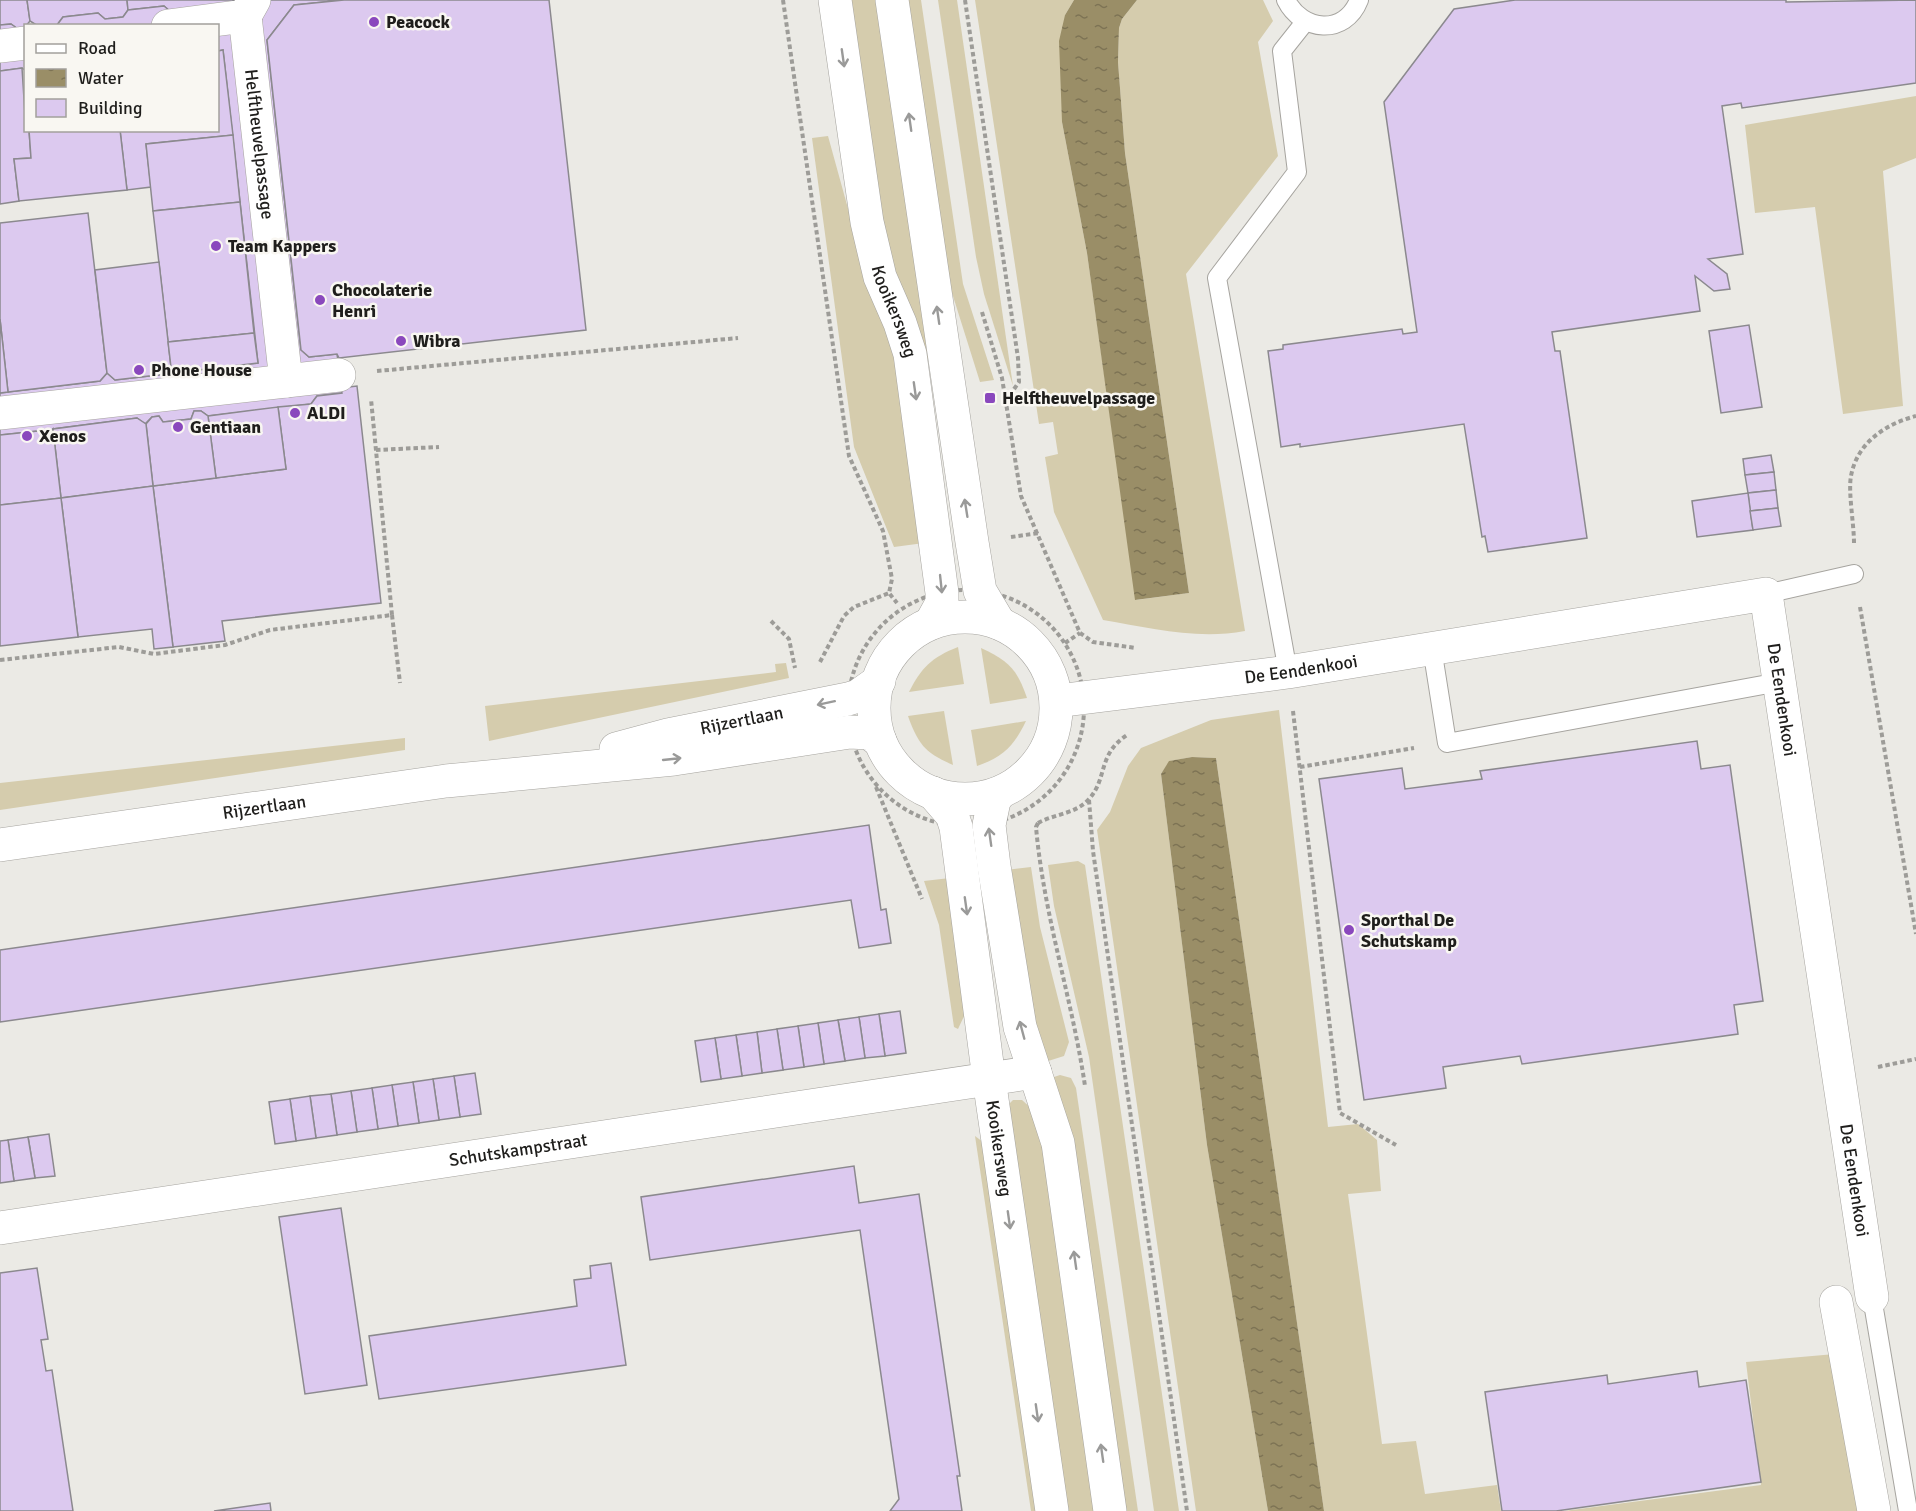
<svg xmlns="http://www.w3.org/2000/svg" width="1916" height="1511" font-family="Signika,sans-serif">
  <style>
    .grass { fill: #d5ccad }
    .water { fill: url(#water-ripples) }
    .building { fill: #dcc9ef; stroke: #8b898e; stroke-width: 1.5 }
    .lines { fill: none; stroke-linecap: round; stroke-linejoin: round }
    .lane-casing { stroke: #a6a49f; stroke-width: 20 }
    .street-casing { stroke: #a6a49f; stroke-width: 34 }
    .secondary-casing { stroke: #a6a49f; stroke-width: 34 }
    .path { stroke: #9d9c98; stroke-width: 4; stroke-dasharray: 4.5 3; stroke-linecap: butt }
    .lane { stroke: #fff; stroke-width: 18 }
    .street { stroke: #fff; stroke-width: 33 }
    .secondary { stroke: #fff; stroke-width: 33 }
    .oneway { stroke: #9a9a99 }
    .poi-dot { fill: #8a48bd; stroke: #f9f7f2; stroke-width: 2 }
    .labels { text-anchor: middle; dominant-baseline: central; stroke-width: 5; stroke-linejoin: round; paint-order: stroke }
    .poi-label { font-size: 18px; font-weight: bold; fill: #1f1e1c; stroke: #f9f7f2; text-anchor: start }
    .street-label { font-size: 18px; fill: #1f1e1c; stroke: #f9f7f2 }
  </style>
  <defs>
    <pattern id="water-ripples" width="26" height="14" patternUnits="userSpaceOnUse" patternTransform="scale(1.5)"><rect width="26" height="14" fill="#9a8e67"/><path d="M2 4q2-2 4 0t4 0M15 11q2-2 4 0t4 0" fill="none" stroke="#7d7354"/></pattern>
  </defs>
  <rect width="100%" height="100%" fill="#ebeae5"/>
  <g class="grass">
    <polygon points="846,0 880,0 933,361 921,363 892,279"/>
    <polygon points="906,0 921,0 963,284 994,380 980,382 947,277"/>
    <polygon points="938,0 957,0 1013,386 984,294 976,257"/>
    <path d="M975,0H1074L1065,15L1062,122L1087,253L1136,600L1189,593L1125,153L1118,62L1119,28L1122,19L1137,0H1263L1273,21L1258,42L1278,156L1186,274L1245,631C1197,640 1150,628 1103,620L1054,512L1045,457L1058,454L1053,422L1039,424Z"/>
    <polygon points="1916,96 1916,158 1883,171 1903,406 1843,414 1815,207 1755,213 1745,125"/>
    <polygon points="828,136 863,263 894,350 924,543 894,547 854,447 812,138"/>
    <path d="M958,647L964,684L909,692C921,668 932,657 958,647Z"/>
    <path d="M981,648C1009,661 1017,669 1027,698L990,704Z"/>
    <polygon points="786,663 789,678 489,741 485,706 776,672 775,664"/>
    <polygon points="1279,710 1328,1127 1358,1124 1377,1140 1381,1191 1348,1194 1382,1444 1416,1441 1425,1494 1497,1485 1501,1511 1324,1511 1216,758 1192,757 1170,761 1161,774 1207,1145 1268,1511 1196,1511 1097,830 1110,812 1128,766 1141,748 1211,720"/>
    <path d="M944,711L953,765C925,753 918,744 908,716Z"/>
    <path d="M1026,721C1014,746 1003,757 977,766L971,730Z"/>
    <polygon points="405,738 405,750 0,810 0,783"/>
    <polygon points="1078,861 1085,865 1179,1511 1154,1511 1089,1057 1054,906 1048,865"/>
    <polygon points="1031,867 1040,927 1069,1042 1064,1056 1045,1062 1041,1060 1006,870"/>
    <polygon points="950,878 966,1012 958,1029 954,1027 939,925 924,881"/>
    <polygon points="1060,1075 1071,1078 1076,1088 1138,1511 1123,1511 1051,1078"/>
    <polygon points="1013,1100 1022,1100 1032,1109 1043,1151 1098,1511 1065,1511 1007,1106"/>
    <polygon points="975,1136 983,1142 1040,1511 1031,1511"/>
    <polygon points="1835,1354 1862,1511 1564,1511 1761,1485 1746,1362"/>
  </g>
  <g class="water">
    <polygon points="1074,0 1137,0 1122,19 1119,28 1118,62 1125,153 1189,593 1135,600 1087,253 1062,122 1059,41 1065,15"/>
    <polygon points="1192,757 1216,758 1324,1511 1268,1511 1207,1145 1161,774 1169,761"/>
  </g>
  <g class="building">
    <polygon points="0,0 27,0 30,21 24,28 18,29 11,24 0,25"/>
    <polygon points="27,0 127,0 128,10 123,17 105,19 98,13 63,17 57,25 38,26 30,21"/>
    <polygon points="127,0 234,0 230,5 171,12 164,6 128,10"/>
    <polygon points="234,0 344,0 294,5 267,40 301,350 309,357 337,354 342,393 317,396 311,404 208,416 201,411 194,411 191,419 163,422 159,416 152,417 145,424 137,418 53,429 48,436 38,431 0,435 0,393 100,381 107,373 115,380 166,374 171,366 181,372 258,363 223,50 218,51 218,26 52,26 57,25 63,17 98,13 105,19 123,17 128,10 164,6 171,12 230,5"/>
    <polygon points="549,0 586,330 339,358 337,354 309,357 301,350 267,40 294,5 344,0"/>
    <polygon points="1515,0 1786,0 1786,2 1916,0 1916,83 1742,108 1741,103 1722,106 1743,254 1708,259 1727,274 1730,289 1714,291 1695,276 1700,311 1552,332 1555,351 1560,351 1587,538 1488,552 1485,536 1482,537 1464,424 1300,447 1300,444 1281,447 1268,351 1283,349 1283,345 1402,329 1403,334 1417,332 1384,102 1454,9"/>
    <polygon points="11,24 18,29 26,26 26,71 22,68 0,71 0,25"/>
    <polygon points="223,50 233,135 146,144 151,187 127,190 120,130 218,130 218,51"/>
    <polygon points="22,68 26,130 29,130 31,158 14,159 19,201 0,204 0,71"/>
    <polygon points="29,130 120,130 127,190 19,201 14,159 31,158"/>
    <polygon points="233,135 240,202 153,211 146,144"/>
    <polygon points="240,202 254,333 168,342 153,211"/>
    <polygon points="88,213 107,373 100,381 8,392 0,319 0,223"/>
    <polygon points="159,262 171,367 166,374 115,380 107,373 95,270"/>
    <polygon points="0,319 8,392 0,393"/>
    <polygon points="1749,325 1762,407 1721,413 1709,331"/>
    <polygon points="254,333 258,363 181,372 171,367 168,342"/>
    <polygon points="357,386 381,603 222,621 225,641 173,647 153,486 286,469 278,407 311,404 317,396 342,393 341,388"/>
    <polygon points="278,407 286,469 216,478 208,416"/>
    <polygon points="194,411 201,411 208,416 216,478 153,486 146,424 152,417 159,416 163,422 191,419"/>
    <polygon points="137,418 146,424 153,486 61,498 53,429"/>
    <polygon points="53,429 61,498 0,505 0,435 38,431 48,436"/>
    <polygon points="1771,455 1774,472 1745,475 1743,459"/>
    <polygon points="1774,472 1776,490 1748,493 1745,475"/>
    <polygon points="153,486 173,647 154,649 152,629 78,637 61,498"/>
    <polygon points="1776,490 1778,508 1750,511 1748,493"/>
    <polygon points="1748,493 1753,530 1697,537 1692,501"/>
    <polygon points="61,498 78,637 0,646 0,505"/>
    <polygon points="1778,508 1781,526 1753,530 1750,511"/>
    <polygon points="1697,741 1701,769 1730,765 1763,1001 1734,1005 1738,1034 1522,1064 1520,1056 1443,1067 1446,1088 1364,1100 1319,779 1402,768 1405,789 1482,779 1480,771"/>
    <polygon points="869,825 881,910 886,909 891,943 859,948 851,900 0,1022 0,950"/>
    <polygon points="900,1011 906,1053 885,1056 879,1014"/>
    <polygon points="879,1014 885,1056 865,1058 859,1017"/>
    <polygon points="859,1017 865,1058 845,1061 838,1020"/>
    <polygon points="838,1020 845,1061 824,1064 818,1023"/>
    <polygon points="818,1023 824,1064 804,1067 798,1026"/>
    <polygon points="798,1026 804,1067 783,1070 777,1029"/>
    <polygon points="777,1029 783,1070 762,1073 757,1032"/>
    <polygon points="757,1032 762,1073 742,1076 736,1035"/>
    <polygon points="736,1035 742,1076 721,1079 715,1038"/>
    <polygon points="715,1038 721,1079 701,1082 695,1041"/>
    <polygon points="475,1073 481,1114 460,1117 454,1076"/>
    <polygon points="454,1076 460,1117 439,1120 433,1079"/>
    <polygon points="433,1079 439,1120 419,1123 413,1082"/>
    <polygon points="413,1082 419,1123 398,1126 392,1085"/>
    <polygon points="392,1085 398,1126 378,1129 372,1088"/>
    <polygon points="372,1088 378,1129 357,1132 351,1091"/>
    <polygon points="351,1091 357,1132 337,1135 331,1094"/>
    <polygon points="331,1094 337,1135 316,1138 310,1096"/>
    <polygon points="310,1096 316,1138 296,1141 290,1099"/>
    <polygon points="290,1099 296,1141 275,1144 269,1102"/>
    <polygon points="49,1134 55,1176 35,1178 28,1137"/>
    <polygon points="28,1137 35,1178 14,1181 8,1140"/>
    <polygon points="8,1140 14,1181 0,1183 0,1141"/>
    <polygon points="854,1166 859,1203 919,1194 960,1476 957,1476 962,1511 890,1511 899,1499 860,1230 650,1260 641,1197"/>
    <polygon points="341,1208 367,1385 305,1394 279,1217"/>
    <polygon points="611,1263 626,1365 379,1399 369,1336 577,1306 574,1280 591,1278 590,1266"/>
    <polygon points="37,1268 48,1339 41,1340 46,1371 52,1370 73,1511 0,1511 0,1273"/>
    <polygon points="1697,1371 1699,1387 1746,1380 1761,1482 1556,1511 1502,1511 1485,1392 1607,1375 1608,1384"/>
    <polygon points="270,1503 271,1511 214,1511"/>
  </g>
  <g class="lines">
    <defs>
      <g id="lane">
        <path d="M1286,0C1302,32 1345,36 1359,0"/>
        <polyline points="1766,594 1854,574"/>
        <polyline points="1432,648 1447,743 1779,682"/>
        <polyline points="1288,672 1217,278 1297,172 1282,51 1305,22"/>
        <polyline points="1872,1297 1908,1511"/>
      </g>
      <g id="street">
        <path id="s1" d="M245,16L286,381"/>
        <polyline points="168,26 245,16 254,0"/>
        <polyline points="0,46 26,43"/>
        <polyline points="0,413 339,375"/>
        <path id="s2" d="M1057,701L1288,672L1766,594L1872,1297"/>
        <path id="s3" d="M616,749L668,735L848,699L858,696L879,681"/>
        <path id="s4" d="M0,845L446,781L674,759L850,732L869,733L880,741"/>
        <path id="s5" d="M0,1228L1035,1072"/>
        <polyline points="1836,1302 1874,1511"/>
      </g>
      <g id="secondary">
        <path id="s6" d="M835,0L867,222L880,277L900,323L910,354L942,593V603L931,623"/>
        <polyline points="892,0 972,542 980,591 999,623"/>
        <circle cx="965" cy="708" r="91"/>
        <path id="s7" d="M933,793L952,815L956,827L989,1079L1052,1511"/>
        <polyline points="999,793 994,801 989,825 994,866 1020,1027 1058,1143 1110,1511"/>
      </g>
    </defs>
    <use href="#lane" class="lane-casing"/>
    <use href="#street" class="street-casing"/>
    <use href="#secondary" class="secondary-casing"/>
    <g class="path">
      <polyline points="783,0 849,456 883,531 892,579 889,593 897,603"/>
      <polyline points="965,0 1018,358 1019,382 1007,399"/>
      <polyline points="982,312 1002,378 1021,496 1080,633 1093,642 1136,648"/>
      <polyline points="377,371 738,338"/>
      <polyline points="376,450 439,447"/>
      <polyline points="1011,537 1039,533"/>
      <path d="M1854,543C1854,524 1848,492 1851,476C1857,443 1885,424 1916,416"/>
      <circle cx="966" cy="708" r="118"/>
      <polyline points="1860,607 1916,934"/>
      <polyline points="392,615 400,683"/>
      <polyline points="771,621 789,639 795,668"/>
      <polyline points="1065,643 1080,633"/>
      <polyline points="0,660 119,647 154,654 225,645 270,630 392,615 371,399"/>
      <polyline points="820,662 844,616 854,607 889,593"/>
      <polyline points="1293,711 1340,1113 1396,1145"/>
      <polyline points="1300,767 1414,748"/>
      <polyline points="876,787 922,899"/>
      <polyline points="1089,800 1093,851 1187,1511"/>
      <path d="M1038,823L1036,827C1044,917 1072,998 1085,1086"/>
      <path d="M1038,823C1054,814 1076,814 1089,799C1108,778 1097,755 1127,735"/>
      <polyline points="1878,1067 1916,1059"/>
    </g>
    <use href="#lane" class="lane"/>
    <use href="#street" class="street"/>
    <use href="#secondary" class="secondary"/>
  </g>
  <defs><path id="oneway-shaft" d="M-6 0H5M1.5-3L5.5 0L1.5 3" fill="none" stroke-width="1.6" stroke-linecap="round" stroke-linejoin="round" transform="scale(1.5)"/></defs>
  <g class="oneway">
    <use href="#oneway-shaft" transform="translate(843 58) rotate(82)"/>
    <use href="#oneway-shaft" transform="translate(910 122) rotate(-98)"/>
    <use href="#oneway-shaft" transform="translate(938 315) rotate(-98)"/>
    <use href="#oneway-shaft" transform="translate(915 391) rotate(82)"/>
    <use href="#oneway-shaft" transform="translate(966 508) rotate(-99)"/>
    <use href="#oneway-shaft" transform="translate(941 584) rotate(84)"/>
    <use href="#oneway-shaft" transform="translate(826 703) rotate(168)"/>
    <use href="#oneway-shaft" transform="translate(672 759) rotate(-6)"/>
    <use href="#oneway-shaft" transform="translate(990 837) rotate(-98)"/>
    <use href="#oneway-shaft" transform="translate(966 906) rotate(82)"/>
    <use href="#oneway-shaft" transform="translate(1022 1030) rotate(-105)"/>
    <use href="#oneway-shaft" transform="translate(1009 1220) rotate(82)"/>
    <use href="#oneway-shaft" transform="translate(1075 1260) rotate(-98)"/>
    <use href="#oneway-shaft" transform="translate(1037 1413) rotate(82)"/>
    <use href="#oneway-shaft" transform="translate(1102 1453) rotate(-98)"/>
  </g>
  <g class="poi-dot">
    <circle cx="374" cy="22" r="6"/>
    <circle cx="216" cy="246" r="6"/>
    <circle cx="320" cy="300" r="6"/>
    <circle cx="401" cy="341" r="6"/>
    <circle cx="139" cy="370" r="6"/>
    <rect x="984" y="392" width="12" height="12" rx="3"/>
    <circle cx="295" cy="413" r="6"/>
    <circle cx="178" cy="427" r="6"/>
    <circle cx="27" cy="436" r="6"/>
    <circle cx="1349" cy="930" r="6"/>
  </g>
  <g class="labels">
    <g class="poi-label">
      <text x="386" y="22">Peacock</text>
      <text x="228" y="246">Team Kappers</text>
      <text x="332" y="290">Chocolaterie<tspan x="332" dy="21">Henri</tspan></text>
      <text x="413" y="341">Wibra</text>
      <text x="151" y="370">Phone House</text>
      <text x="1002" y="398">Helftheuvelpassage</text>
      <text x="307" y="413">ALDI</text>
      <text x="190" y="427">Gentiaan</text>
      <text x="39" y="436">Xenos</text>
      <text x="1361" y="920">Sporthal De<tspan x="1361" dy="21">Schutskamp</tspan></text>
    </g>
    <g class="street-label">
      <text stroke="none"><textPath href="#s1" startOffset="129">Helftheuvelpassage</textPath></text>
      <text stroke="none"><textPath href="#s6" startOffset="318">Kooikersweg</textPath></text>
      <text stroke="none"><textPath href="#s2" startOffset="246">De Eendenkooi</textPath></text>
      <text stroke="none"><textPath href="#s2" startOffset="824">De Eendenkooi</textPath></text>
      <text stroke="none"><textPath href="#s3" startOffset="129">Rijzertlaan</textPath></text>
      <text stroke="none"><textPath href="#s4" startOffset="267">Rijzertlaan</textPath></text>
      <text stroke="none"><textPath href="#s7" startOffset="366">Kooikersweg</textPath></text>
      <text stroke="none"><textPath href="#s5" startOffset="524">Schutskampstraat</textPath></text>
      <text stroke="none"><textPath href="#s2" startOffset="1310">De Eendenkooi</textPath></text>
    </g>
  </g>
  <rect x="24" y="24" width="195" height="108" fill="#f9f7f2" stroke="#a2a09c" stroke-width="1.5"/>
  <rect x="36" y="44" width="30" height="9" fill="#ffffff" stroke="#a2a09c" stroke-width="1.5"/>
  <text x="78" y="54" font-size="18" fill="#1f1e1c">Road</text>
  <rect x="36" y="69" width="30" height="18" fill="url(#water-ripples)" stroke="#a2a09c" stroke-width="1.5"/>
  <text x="78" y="84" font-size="18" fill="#1f1e1c">Water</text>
  <rect x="36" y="99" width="30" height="18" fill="#dcc9ef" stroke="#a2a09c" stroke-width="1.5"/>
  <text x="78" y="114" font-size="18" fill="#1f1e1c">Building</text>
</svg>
